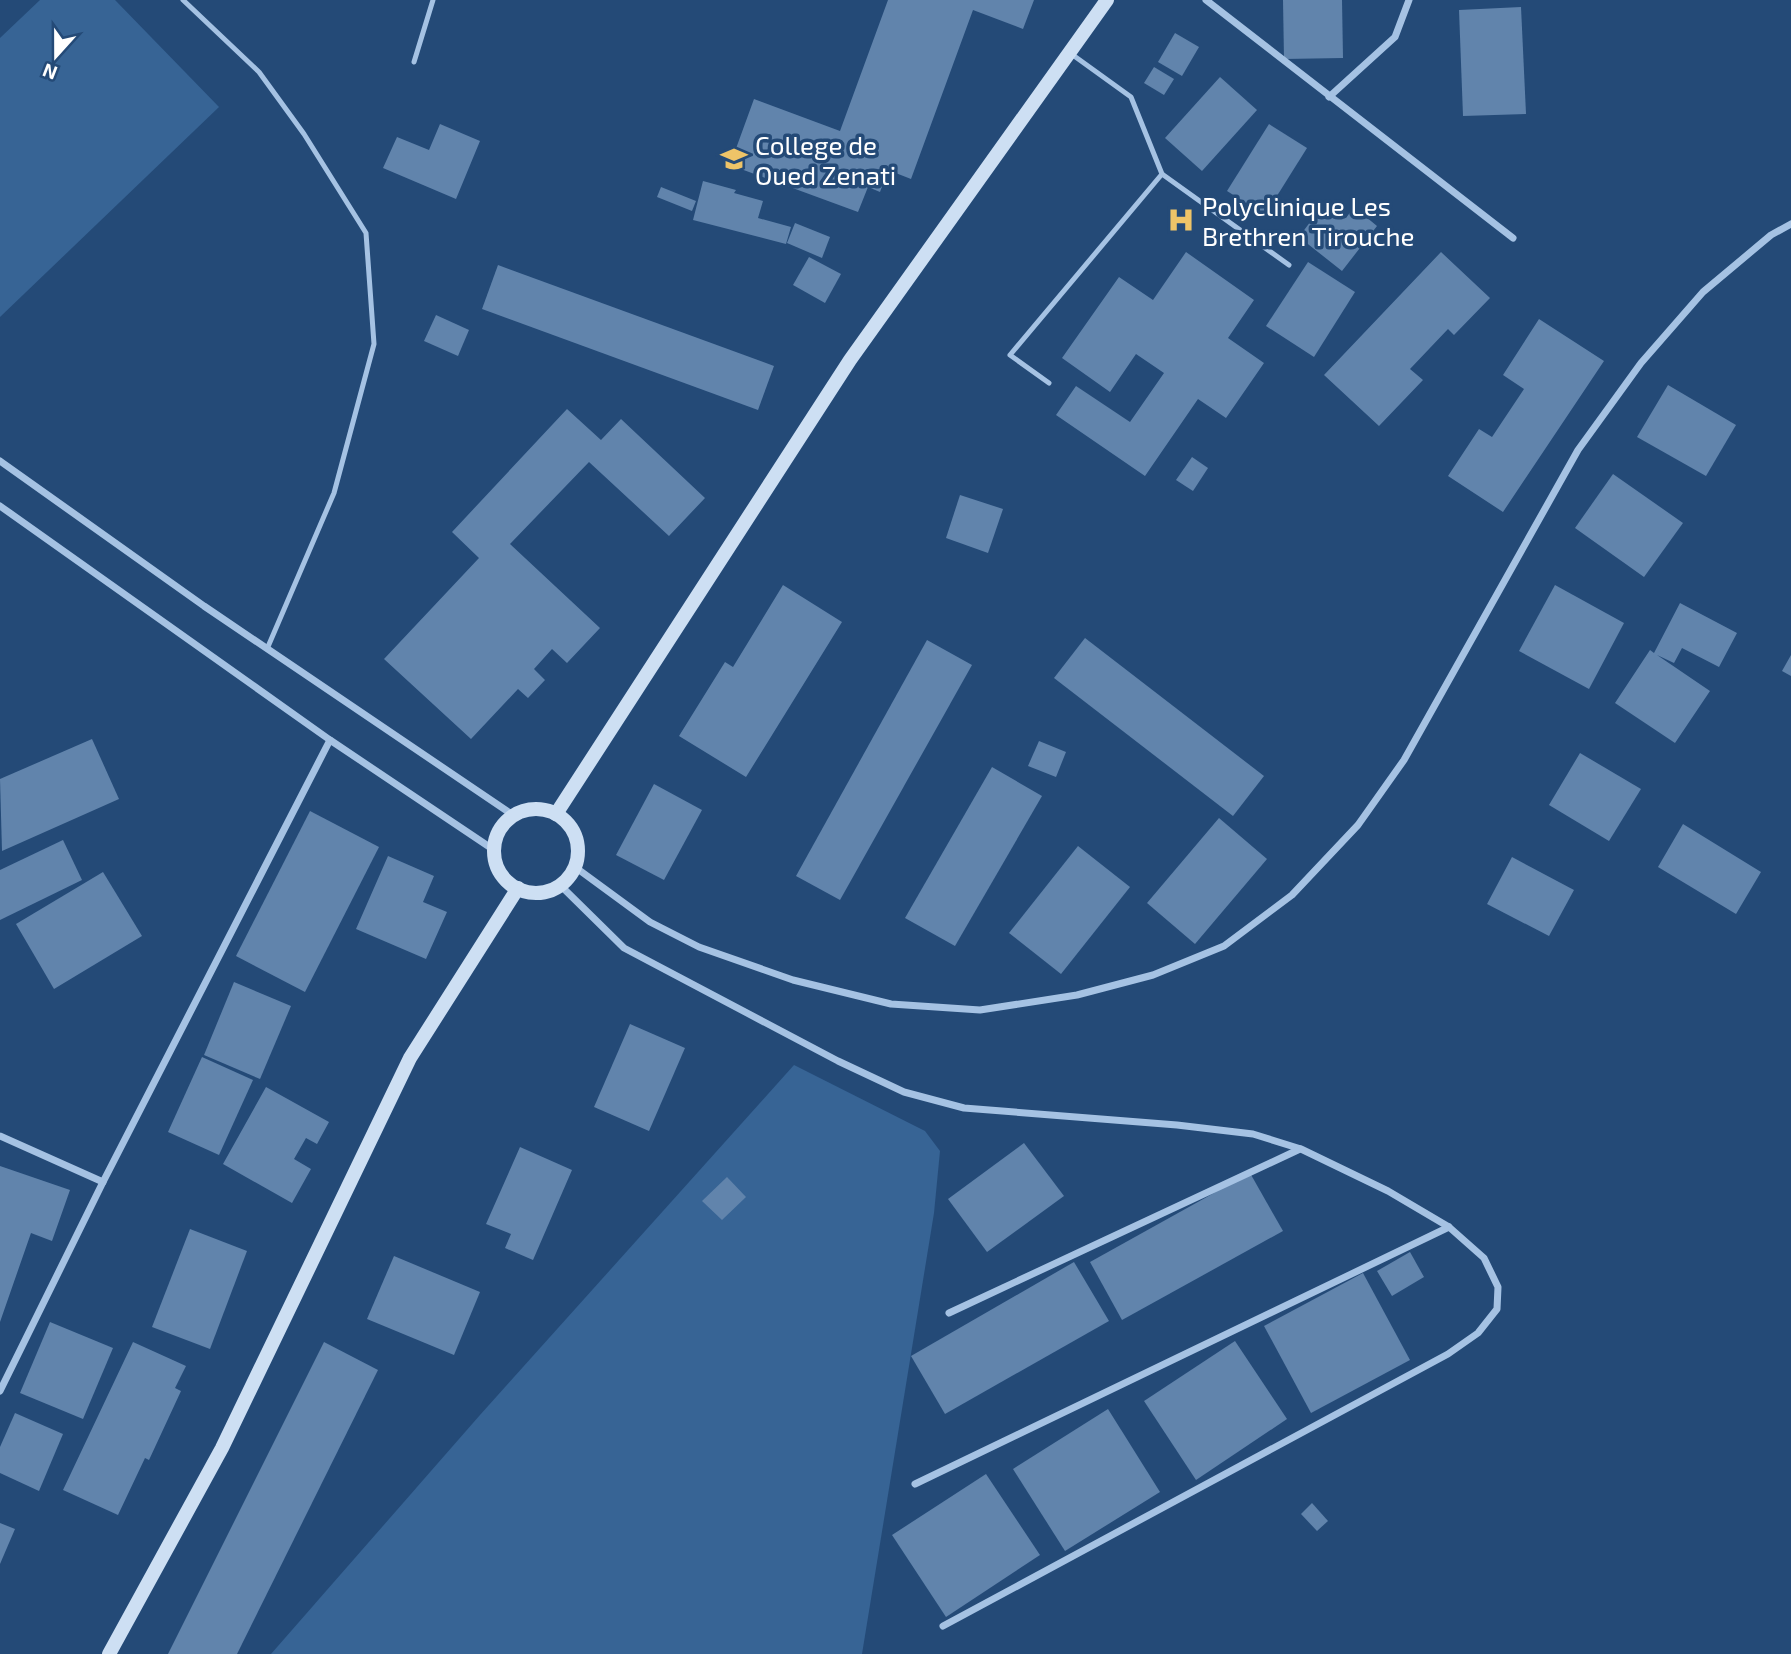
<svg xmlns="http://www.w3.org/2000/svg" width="1791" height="1654" font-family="'Exo 2',sans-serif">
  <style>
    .green { fill: #376495 }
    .building { fill: #6184ac }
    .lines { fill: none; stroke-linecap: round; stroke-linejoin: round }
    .service { stroke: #a5c2e3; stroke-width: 5 }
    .minor { stroke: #a5c2e3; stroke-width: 7 }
    .secondary { stroke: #cddff3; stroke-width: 14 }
    .labels { text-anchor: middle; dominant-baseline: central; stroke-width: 7; stroke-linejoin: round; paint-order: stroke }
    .poi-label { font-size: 26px; fill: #fff; stroke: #244a77; text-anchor: start }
  </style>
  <rect width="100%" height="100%" fill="#244a77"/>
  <g class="green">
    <polygon points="40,0 115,0 219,107 0,317 0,38"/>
    <polygon points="794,1065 925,1131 940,1151 934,1213 862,1654 271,1654 480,1415"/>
  </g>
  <g class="building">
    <polygon points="888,0 1034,0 1023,29 973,10 911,179 888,170 880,192 868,187 858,212 730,165 754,99 840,131"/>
    <polygon points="1283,0 1342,0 1343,58 1284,59"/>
    <polygon points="1521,7 1526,114 1463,116 1459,10"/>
    <polygon points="1175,33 1199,47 1182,76 1158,62"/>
    <polygon points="1154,67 1174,79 1164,95 1144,83"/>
    <polygon points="1220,77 1257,110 1202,171 1165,138"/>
    <polygon points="440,124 480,141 456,199 383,168 397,137 429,150"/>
    <polygon points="1269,124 1307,148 1265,215 1227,191"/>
    <polygon points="703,181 736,190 734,193 763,201 758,218 791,227 786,244 693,220"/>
    <polygon points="661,187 696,201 692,211 657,197"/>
    <polygon points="1325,202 1346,218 1354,207 1377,226 1342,271 1299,237"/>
    <polygon points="795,223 830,237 822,258 787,243"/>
    <polygon points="1186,252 1254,300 1228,338 1264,363 1226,418 1198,399 1145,476 1056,415 1076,386 1130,422 1164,373 1136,354 1110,392 1062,358 1119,277 1153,300"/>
    <polygon points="1441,252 1490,298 1454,335 1448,329 1410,369 1423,380 1379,426 1324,375"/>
    <polygon points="809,257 841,274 825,303 793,285"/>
    <polygon points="1308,262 1355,292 1314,357 1266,326"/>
    <polygon points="498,265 774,366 758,410 482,309"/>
    <polygon points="436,315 469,330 458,356 424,341"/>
    <polygon points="1539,319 1604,361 1503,512 1448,476 1479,429 1492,437 1524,389 1503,375"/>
    <polygon points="1668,385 1736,425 1706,476 1637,437"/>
    <polygon points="567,409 601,440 621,419 705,498 669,536 589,462 510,544 600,628 567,663 552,649 534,669 545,680 528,698 518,689 471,739 384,659 479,558 452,532"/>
    <polygon points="1192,457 1208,468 1193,491 1176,480"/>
    <polygon points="1613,474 1683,523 1644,577 1575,528"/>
    <polygon points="960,495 1003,509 988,553 946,538"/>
    <polygon points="783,585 842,622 746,777 679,736 725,662 733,667"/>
    <polygon points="1555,585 1624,623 1589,689 1519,651"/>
    <polygon points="1680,603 1737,633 1719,667 1682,648 1674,663 1657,655 1710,691 1675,743 1615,703 1650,650 1654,653"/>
    <polygon points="1085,638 1264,776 1233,816 1054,678"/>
    <polygon points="927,640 972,665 840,900 796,876"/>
    <polygon points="1791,655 1791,676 1782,671"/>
    <polygon points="92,739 119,799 2,851 0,779"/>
    <polygon points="1039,741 1066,752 1056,777 1028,766"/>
    <polygon points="1580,753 1641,789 1609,841 1549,805"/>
    <polygon points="992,767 1042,796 955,946 905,918"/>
    <polygon points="654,784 702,810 664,880 616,855"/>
    <polygon points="310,811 379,847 305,992 236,956"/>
    <polygon points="1219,818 1267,859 1195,944 1147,903"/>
    <polygon points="1683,824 1761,872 1736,914 1658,867"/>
    <polygon points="63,840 82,880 0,920 0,870"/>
    <polygon points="1078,846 1130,887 1061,974 1009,933"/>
    <polygon points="388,856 434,876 423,902 447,912 426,959 356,929"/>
    <polygon points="1512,857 1574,890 1549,936 1487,904"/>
    <polygon points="103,872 142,936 54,989 16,924"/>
    <polygon points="234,982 291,1006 260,1079 204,1055"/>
    <polygon points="630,1024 685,1048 649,1131 594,1107"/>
    <polygon points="202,1057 253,1080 219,1155 168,1132"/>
    <polygon points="266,1087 329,1122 317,1144 306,1138 294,1159 311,1169 292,1203 223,1164"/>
    <polygon points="1024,1143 1064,1196 987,1252 948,1199"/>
    <polygon points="520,1147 572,1170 533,1260 505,1248 511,1234 486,1224"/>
    <polygon points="0,1166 70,1190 52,1241 31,1233 0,1322"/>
    <polygon points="1250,1173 1283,1231 1122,1320 1090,1262"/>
    <polygon points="727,1177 746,1197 722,1220 702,1201"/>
    <polygon points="190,1229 247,1251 210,1349 152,1327"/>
    <polygon points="1410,1252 1424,1277 1392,1296 1377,1271"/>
    <polygon points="394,1256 480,1292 454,1355 367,1319"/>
    <polygon points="1074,1262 1109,1321 945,1414 911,1356"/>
    <polygon points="1363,1273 1410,1360 1311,1413 1264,1326"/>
    <polygon points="50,1322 113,1348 83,1419 20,1393"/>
    <polygon points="1235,1341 1287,1419 1196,1480 1144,1401"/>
    <polygon points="133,1342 186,1366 175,1388 181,1391 149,1460 145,1458 118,1515 63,1490"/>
    <polygon points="324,1342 378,1370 237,1654 168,1654"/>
    <polygon points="1108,1409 1160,1492 1065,1551 1013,1469"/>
    <polygon points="15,1413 63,1434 39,1491 0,1473 0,1447"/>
    <polygon points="986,1474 1040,1555 946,1617 892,1535"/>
    <polygon points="1312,1503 1328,1521 1317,1531 1301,1514"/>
    <polygon points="0,1523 15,1529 0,1564"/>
  </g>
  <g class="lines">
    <g class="service">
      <polyline points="183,0 259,72 304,134 366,233 374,344 334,493 267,649"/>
      <polyline points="1070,53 1131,97 1162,174 1289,265"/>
      <polyline points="414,62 433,0"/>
      <polyline points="1049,383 1010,355 1162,174"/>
    </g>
    <g class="minor">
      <polyline points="1206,0 1513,238"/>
      <polyline points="1329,97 1395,37 1409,0"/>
      <polyline points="0,461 204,606 513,815"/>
      <polyline points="0,506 330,740 494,850"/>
      <polyline points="575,867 650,922 699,947 793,980 891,1004 980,1010 1077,995 1153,975 1224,946 1292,895 1358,825 1404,760 1578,450 1641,363 1703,292 1771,235 1791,224"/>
      <polyline points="560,885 624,948 838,1061 904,1092 964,1108 1177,1125 1253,1134 1301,1149 1388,1191 1449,1227 1484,1258 1498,1287 1497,1309 1478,1333 1448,1354 943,1626"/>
      <polyline points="0,1136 103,1182"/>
      <polyline points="949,1313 1300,1149"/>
      <polyline points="0,1391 103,1182 330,740"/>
      <polyline points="915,1484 1449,1227"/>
    </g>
    <g class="secondary">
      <circle cx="536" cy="851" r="42"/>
      <polyline points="556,814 850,360 1107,0"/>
      <polyline points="109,1654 222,1448 410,1058 518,888"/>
    </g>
  </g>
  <defs>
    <symbol id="school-bare" viewBox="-9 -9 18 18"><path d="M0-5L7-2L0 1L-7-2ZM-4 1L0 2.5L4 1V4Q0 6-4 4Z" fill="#eec468" stroke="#244a77" stroke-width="2.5" paint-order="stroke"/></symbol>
    <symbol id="hospital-bare" viewBox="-9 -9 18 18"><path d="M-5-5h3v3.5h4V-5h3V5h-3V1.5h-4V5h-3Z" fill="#eec468" stroke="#244a77" stroke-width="2.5" paint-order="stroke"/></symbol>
  </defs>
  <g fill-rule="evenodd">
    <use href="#school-bare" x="715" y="140" width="38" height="38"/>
    <use href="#hospital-bare" x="1162" y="201" width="38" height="38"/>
  </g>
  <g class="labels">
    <g class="poi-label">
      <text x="755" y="144">College de<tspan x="755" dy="30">Oued Zenati</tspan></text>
      <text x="1202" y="205">Polyclinique Les<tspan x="1202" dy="30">Brethren Tirouche</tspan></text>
    </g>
  </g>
  <g transform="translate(56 56) rotate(201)" stroke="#244a77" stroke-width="5" paint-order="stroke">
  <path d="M0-5L12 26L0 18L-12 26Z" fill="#ffffff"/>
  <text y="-10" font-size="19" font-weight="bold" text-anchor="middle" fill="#ffffff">N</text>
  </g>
</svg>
